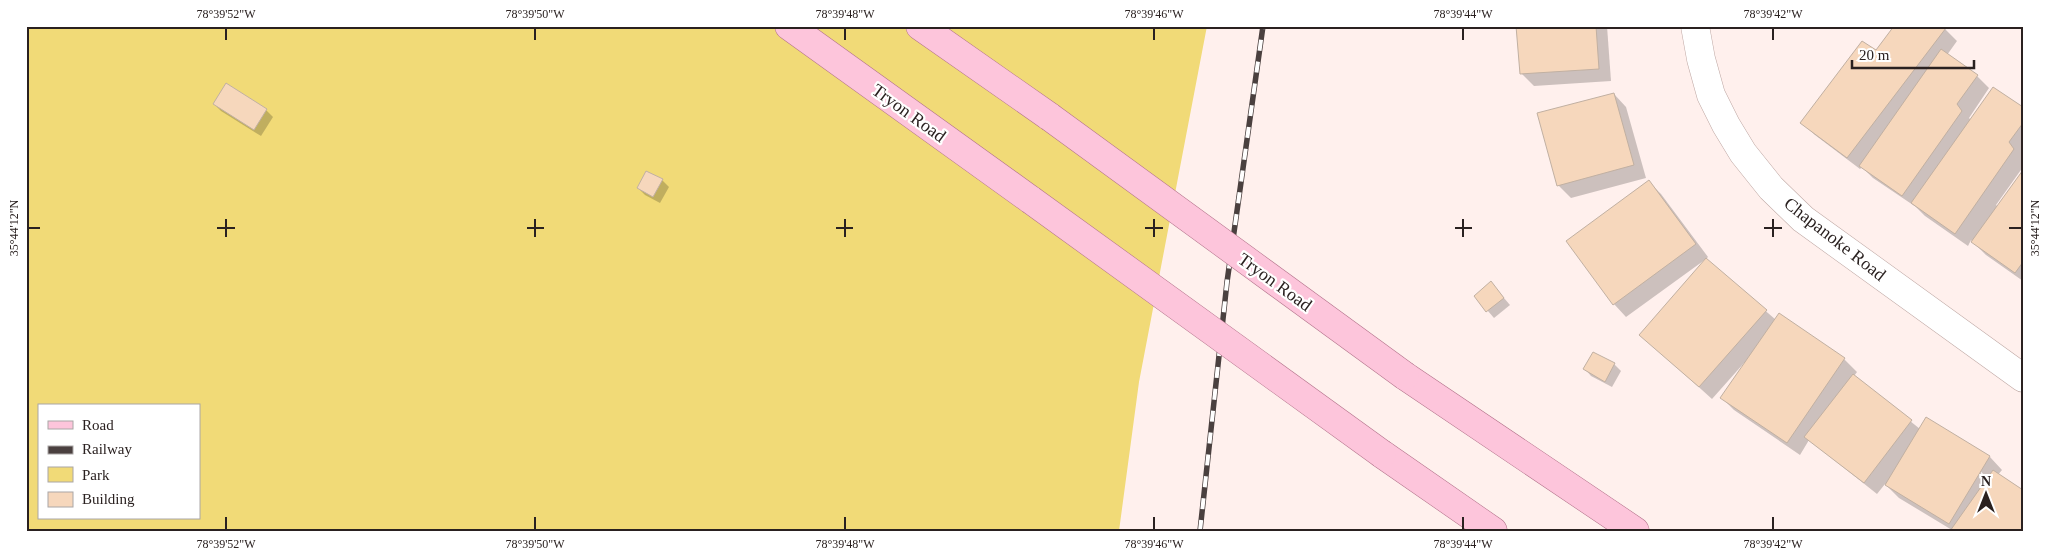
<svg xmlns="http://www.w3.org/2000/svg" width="2049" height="557" font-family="Georgia,serif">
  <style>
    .green { fill: #f1da77; fill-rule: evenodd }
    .shadow { fill: #0003 }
    .building { fill: #f6d7bc; stroke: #c1b0a2 }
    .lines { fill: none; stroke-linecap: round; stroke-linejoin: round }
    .street-casing { stroke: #bea7a3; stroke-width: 29 }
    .primary-casing { stroke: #b2728a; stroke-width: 29 }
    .street { stroke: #fff; stroke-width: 28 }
    .primary { stroke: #fdc5db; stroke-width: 28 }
    .rail-casing { stroke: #4a403f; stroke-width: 5.5 }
    .rail { stroke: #fff; stroke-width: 4; stroke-dasharray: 11; stroke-linecap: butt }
    .primary-bridge-casing { stroke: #b2728a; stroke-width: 29; stroke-linecap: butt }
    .primary-bridge { stroke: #fdc5db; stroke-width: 28 }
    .ticks { fill: none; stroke: #2a2120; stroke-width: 2 }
    .labels { text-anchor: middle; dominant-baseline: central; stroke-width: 4.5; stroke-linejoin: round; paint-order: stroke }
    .street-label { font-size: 18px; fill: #2a2120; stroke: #fff }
    .neatline { fill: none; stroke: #2a2120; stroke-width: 2 }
    .ticks-label { font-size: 12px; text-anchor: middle; fill: #2a2120 }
  </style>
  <rect width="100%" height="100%" fill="#fff0ed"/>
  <path class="green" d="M26,26H1207L1139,382L1119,531H26ZM39,406H199V518H39Z"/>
  <g class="shadow">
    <polygon points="1518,26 1607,26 1611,81 1534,86 1522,74"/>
    <polygon points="1945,29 1957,41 1947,55 1977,76 1989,88 1969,118 1971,120 2023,109 2023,153 2021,155 2023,167 1996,205 1998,207 2023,172 2023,281 1986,255 1971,240 1968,246 1925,216 1916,207 1873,178 1862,167 1860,169 1815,135 1802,123 1876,52"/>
    <polygon points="1614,94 1626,107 1646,178 1571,198 1558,185"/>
    <polygon points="214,104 266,110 273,117 261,136 221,111"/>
    <polygon points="662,180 669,187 660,203 645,195 638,188"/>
    <polygon points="1649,182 1661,194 1708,257 1706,259 1776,320 1779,315 1844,359 1857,372 1854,376 1920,429 1926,419 1990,457 2002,470 1952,530 1899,498 1885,484 1877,494 1809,440 1800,455 1734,410 1722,398 1745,364 1744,363 1712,399 1641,335 1706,259 1626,317 1614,304"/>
    <polygon points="1491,283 1510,305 1494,318 1475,296"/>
    <polygon points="1614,364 1621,371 1612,387 1591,376 1585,369"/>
  </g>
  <g class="building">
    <polygon points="1516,26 1596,26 1599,69 1520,74"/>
    <polygon points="1894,26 1944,26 1946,28 1847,158 1800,123 1862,41 1876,50"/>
    <polygon points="1941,49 1978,75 1957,104 1962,111 1902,196 1859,166"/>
    <polygon points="226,83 267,109 254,130 213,104"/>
    <polygon points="1993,87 2023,107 2023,123 2009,142 2014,149 1955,234 1911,203"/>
    <polygon points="1614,93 1634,165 1557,186 1537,113"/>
    <polygon points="2023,170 2023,262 2015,273 1971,242"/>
    <polygon points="646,171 663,179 653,197 637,188"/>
    <polygon points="1649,180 1696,244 1613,305 1566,241"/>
    <polygon points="1706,258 1767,310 1699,387 1639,335"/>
    <polygon points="1491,281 1504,298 1486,312 1474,296"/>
    <polygon points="1779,313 1845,358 1787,443 1720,398"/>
    <polygon points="1593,352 1615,363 1605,382 1583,369"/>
    <polygon points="1853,374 1912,420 1864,483 1804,437"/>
    <polygon points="1926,417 1990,456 1949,524 1885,485"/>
    <polygon points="1993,470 2023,490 2023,531 1950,531"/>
  </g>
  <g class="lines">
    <defs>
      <polyline id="street" points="1695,26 1701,59 1711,95 1726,125 1743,153 1771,188 1803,219 2023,378"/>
      <g id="primary">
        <polyline points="789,26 1031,200"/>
        <polyline points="920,26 1050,117"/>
        <polyline points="1405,376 1635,531"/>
        <polyline points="1382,454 1493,531"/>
      </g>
    </defs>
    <use href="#street" class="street-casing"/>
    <use href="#primary" class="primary-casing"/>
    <use href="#street" class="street"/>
    <use href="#primary" class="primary"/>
    <defs>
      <polyline id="rail" points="1200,531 1227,282 1263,26"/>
    </defs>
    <use href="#rail" class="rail-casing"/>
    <use href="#rail" class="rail"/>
    <defs>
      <g id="primary-bridge">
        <polyline points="1050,117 1405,376"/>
        <polyline points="1031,200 1382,454"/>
      </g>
    </defs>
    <use href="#primary-bridge" class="primary-bridge-casing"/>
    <use href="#primary-bridge" class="primary-bridge"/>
  </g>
  <path class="ticks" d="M226,28V40M535,28V40M845,28V40M1154,28V40M1463,28V40M1773,28V40M226,219V237M535,219V237M845,219V237M1154,219V237M1463,219V237M1773,219V237M28,228H40M217,228H235M527,228H544M836,228H853M1145,228H1163M1455,228H1472M1764,228H1782M2009,228H2022M226,517V530M535,517V530M845,517V530M1154,517V530M1463,517V530M1773,517V530"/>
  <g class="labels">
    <g class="street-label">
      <text transform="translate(909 113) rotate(36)">Tryon Road</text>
      <text transform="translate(1835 239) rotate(38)">Chapanoke Road</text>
      <text transform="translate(1275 282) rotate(36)">Tryon Road</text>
    </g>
  </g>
  <rect width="2049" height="557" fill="none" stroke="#ffffff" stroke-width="55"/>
  <rect x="38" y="404" width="162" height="115" fill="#ffffff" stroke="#aaa6a6"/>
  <rect x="48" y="421" width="25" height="8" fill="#fdc5db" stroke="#aaa6a6"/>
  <text x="82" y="430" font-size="15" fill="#2a2120">Road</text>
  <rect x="48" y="446" width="25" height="8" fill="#4a403f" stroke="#aaa6a6"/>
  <text x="82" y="454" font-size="15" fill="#2a2120">Railway</text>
  <rect x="48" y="467" width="25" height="15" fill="#f1da77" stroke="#aaa6a6"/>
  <text x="82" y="480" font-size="15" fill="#2a2120">Park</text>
  <rect x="48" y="492" width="25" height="15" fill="#f6d7bc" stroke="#aaa6a6"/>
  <text x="82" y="504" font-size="15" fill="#2a2120">Building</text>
  <g transform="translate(1986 494)" stroke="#ffffff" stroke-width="4" paint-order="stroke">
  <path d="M0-4L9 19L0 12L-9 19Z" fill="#2a2120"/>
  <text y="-8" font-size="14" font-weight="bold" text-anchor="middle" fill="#2a2120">N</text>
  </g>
  <path d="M1852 60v8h122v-8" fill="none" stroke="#2a2120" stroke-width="2.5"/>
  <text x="1859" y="60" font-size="15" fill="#2a2120" stroke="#ffffff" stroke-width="4" paint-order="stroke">20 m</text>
  <rect x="28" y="28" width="1994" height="502" class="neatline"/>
  <g class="ticks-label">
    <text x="226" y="18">78°39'52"W</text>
    <text x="535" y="18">78°39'50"W</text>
    <text x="845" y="18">78°39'48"W</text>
    <text x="1154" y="18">78°39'46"W</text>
    <text x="1463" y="18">78°39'44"W</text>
    <text x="1773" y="18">78°39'42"W</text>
    <text transform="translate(14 228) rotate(-90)" y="4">35°44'12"N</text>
    <text transform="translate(2035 228) rotate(-90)" y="4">35°44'12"N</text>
    <text x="226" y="548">78°39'52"W</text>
    <text x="535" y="548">78°39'50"W</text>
    <text x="845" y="548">78°39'48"W</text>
    <text x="1154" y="548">78°39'46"W</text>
    <text x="1463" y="548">78°39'44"W</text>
    <text x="1773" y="548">78°39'42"W</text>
  </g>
</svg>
